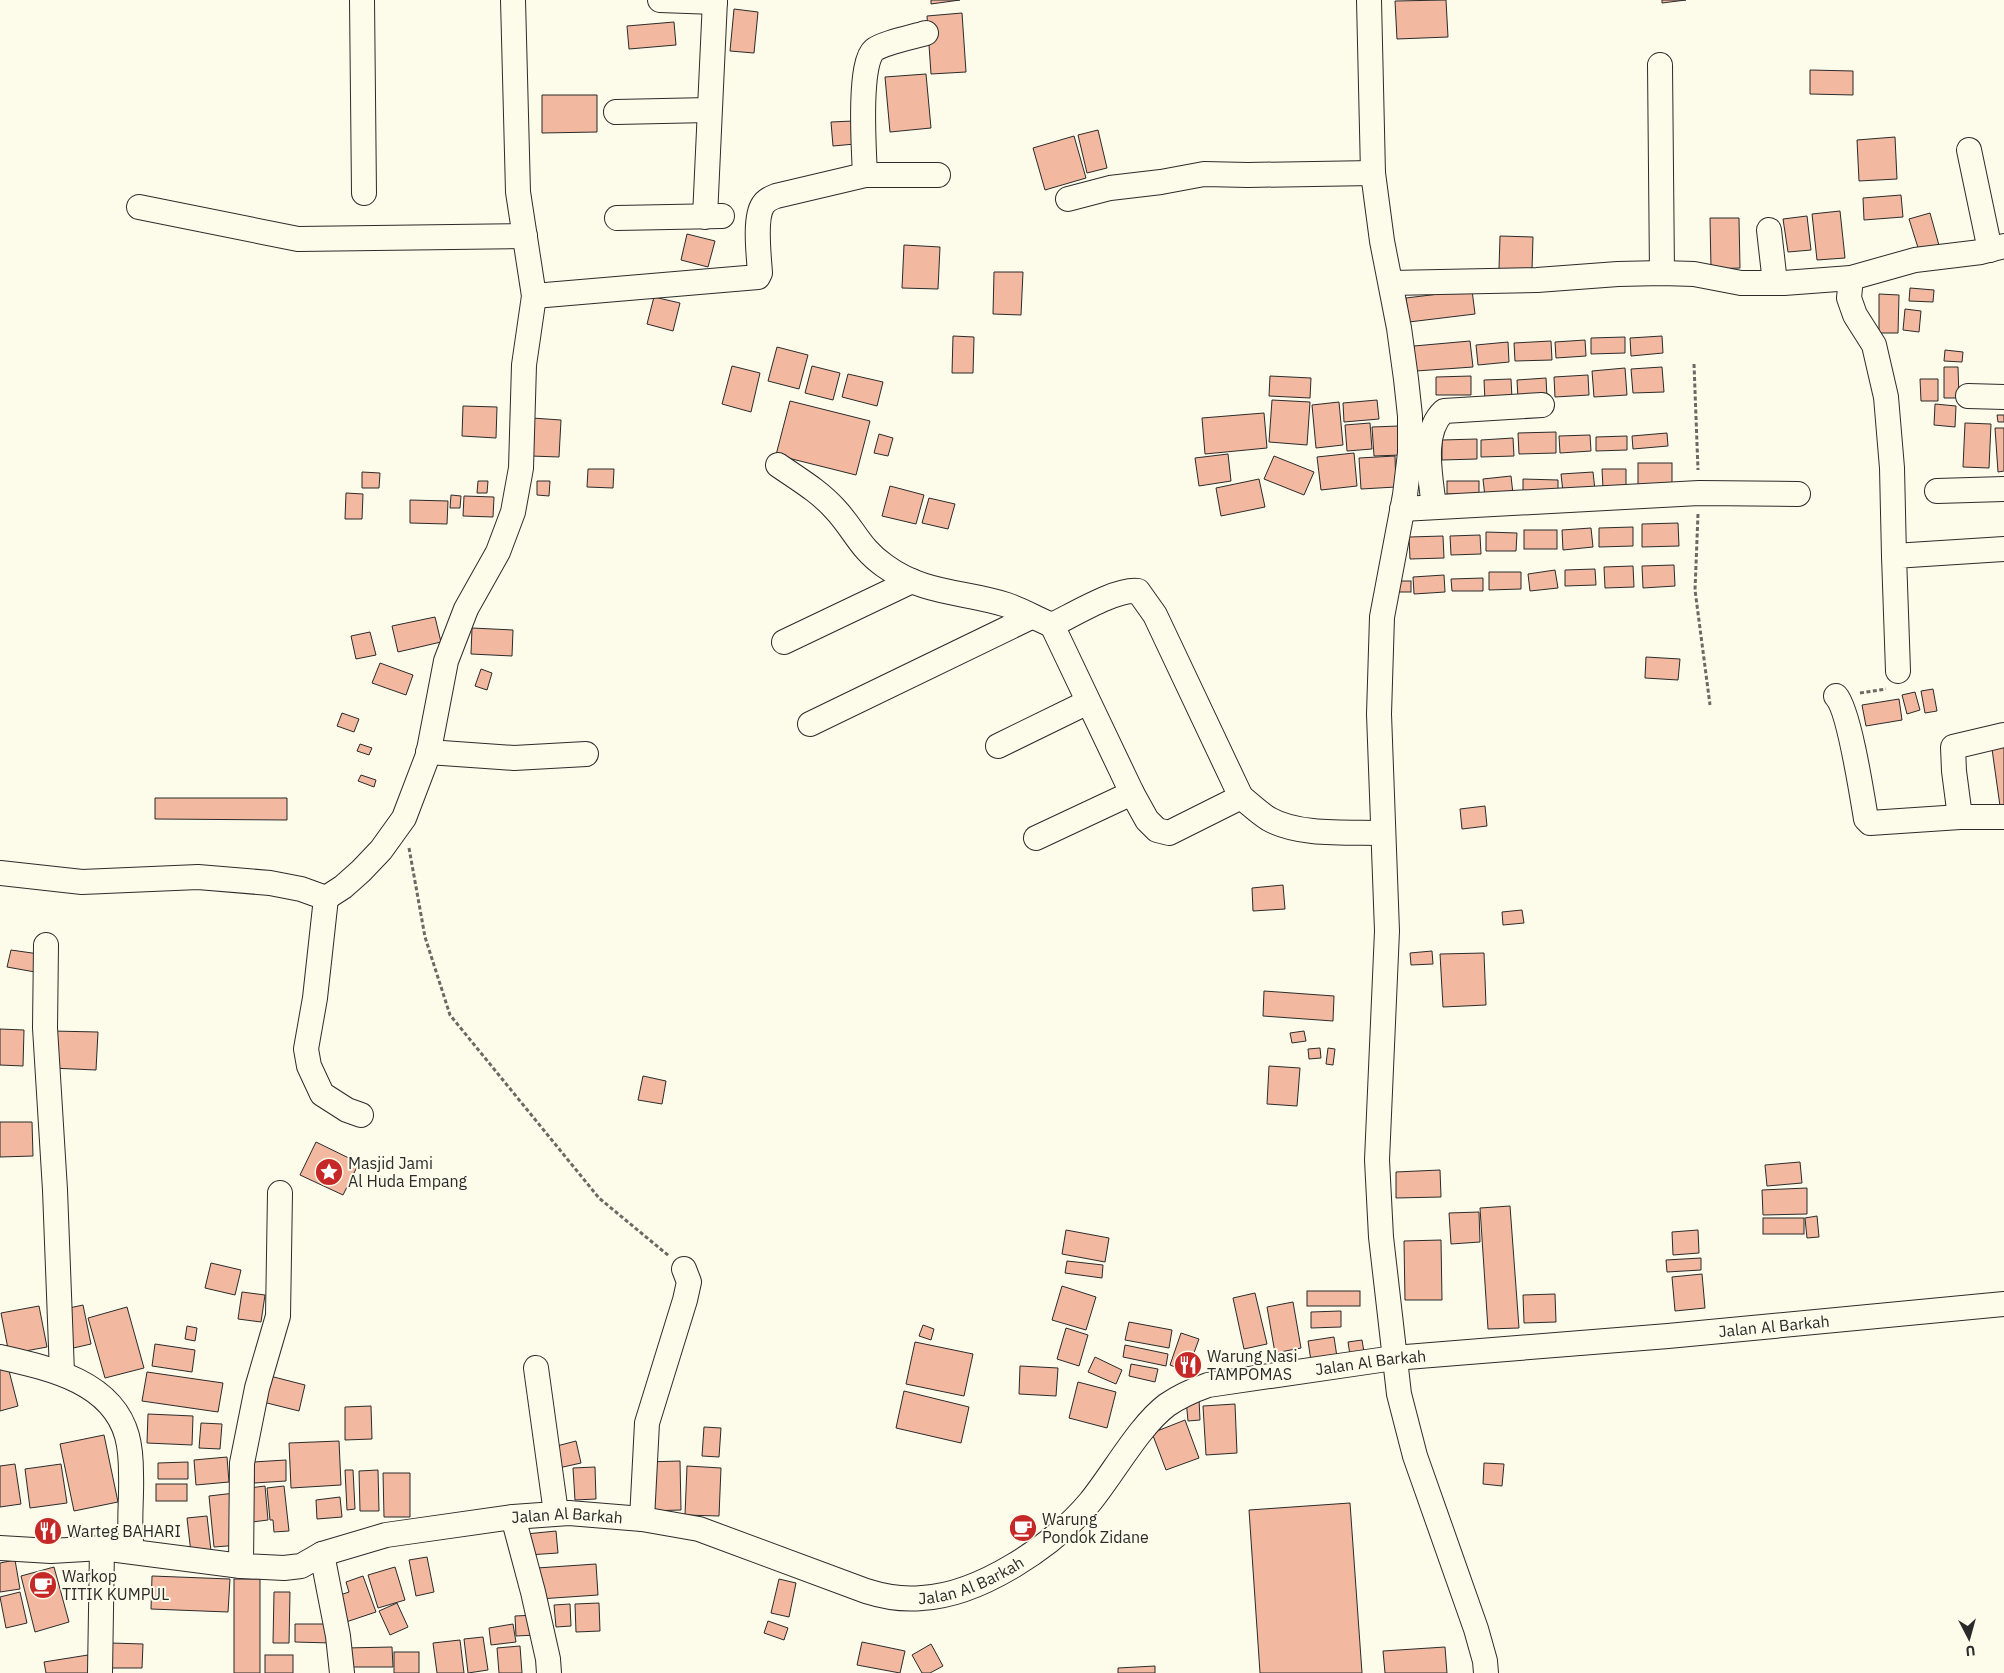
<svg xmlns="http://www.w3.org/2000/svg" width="2004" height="1673" font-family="'IBM Plex Sans',sans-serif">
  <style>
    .building { fill: #f2b8a0; stroke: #2b2b2b }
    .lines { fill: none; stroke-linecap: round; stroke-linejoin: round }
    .minor-casing { stroke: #2b2b2b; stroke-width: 26 }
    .path { stroke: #6a6964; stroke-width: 3; stroke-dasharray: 4 2.5; stroke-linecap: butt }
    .minor { stroke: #fdfbea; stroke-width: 24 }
    .labels { text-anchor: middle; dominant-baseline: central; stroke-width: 4; stroke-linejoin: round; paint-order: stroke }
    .poi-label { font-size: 16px; fill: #2b2b2b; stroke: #fdfbea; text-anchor: start }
    .street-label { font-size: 16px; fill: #2b2b2b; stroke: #fdfbea }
  </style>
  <rect width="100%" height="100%" fill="#fdfbea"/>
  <g class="building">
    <polygon points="931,0 960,0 931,4"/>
    <polygon points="1446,0 1448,37 1397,39 1395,1"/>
    <polygon points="1662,0 1686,0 1662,3"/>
    <polygon points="734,9 758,12 754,53 730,51"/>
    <polygon points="962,13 966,72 931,74 927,16"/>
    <polygon points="674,22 676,45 629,49 627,26"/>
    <polygon points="1810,70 1853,71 1853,95 1810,94"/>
    <polygon points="926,74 931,128 890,132 885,77"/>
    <polygon points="542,95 597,95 597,132 542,133"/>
    <polygon points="853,121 855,144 833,146 831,122"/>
    <polygon points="1098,130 1107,168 1087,173 1078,135"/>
    <polygon points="1074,136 1086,178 1045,190 1033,148"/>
    <polygon points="1895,137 1897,179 1859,181 1857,140"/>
    <polygon points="1901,195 1903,217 1864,220 1863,198"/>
    <polygon points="1840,211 1845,258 1817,260 1812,214"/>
    <polygon points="1930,213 1940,249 1920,254 1909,219"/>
    <polygon points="1807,216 1811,250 1788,252 1783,219"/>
    <polygon points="1710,218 1739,218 1740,268 1711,269"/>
    <polygon points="687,234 715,241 708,267 681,260"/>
    <polygon points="1500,236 1533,237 1532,270 1499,269"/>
    <polygon points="904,245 940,247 938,289 902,288"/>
    <polygon points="994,272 1023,272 1021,315 993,314"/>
    <polygon points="1910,288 1934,290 1933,302 1909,301"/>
    <polygon points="1472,290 1475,314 1409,322 1406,298"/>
    <polygon points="1879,294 1899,295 1898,333 1879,333"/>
    <polygon points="654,297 680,303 673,331 647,324"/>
    <polygon points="1905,309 1921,311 1919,332 1903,330"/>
    <polygon points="953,336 974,337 973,373 952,373"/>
    <polygon points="1662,336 1663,353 1631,356 1630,338"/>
    <polygon points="1625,337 1625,353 1591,354 1591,338"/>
    <polygon points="1585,340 1586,356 1556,358 1555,342"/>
    <polygon points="1470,341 1473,367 1416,371 1414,346"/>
    <polygon points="1551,341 1552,360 1515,361 1514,343"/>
    <polygon points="1508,342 1509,362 1478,365 1476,345"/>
    <polygon points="777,347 808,355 799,389 768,381"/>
    <polygon points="1945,350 1963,352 1962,362 1944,361"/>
    <polygon points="732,366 760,373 751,412 722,404"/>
    <polygon points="812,366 840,373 833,400 805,393"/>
    <polygon points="1662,367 1664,392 1633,393 1631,369"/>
    <polygon points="1944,367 1958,367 1959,398 1944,398"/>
    <polygon points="1625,368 1627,395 1594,397 1592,371"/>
    <polygon points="848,374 883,382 877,406 842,397"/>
    <polygon points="1588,375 1589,395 1555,397 1554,377"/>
    <polygon points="1270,376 1311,378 1310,398 1269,396"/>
    <polygon points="1471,376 1471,395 1436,395 1436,377"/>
    <polygon points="1546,378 1547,397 1518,399 1517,380"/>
    <polygon points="1511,379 1512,399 1485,401 1484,380"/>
    <polygon points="1920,379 1938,379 1938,401 1921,401"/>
    <polygon points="1272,400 1310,402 1307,445 1269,442"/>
    <polygon points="1377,400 1379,419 1344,422 1343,403"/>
    <polygon points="790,401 870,421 856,475 776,455"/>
    <polygon points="1339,402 1343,445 1316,448 1312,405"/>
    <polygon points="1935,404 1956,406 1955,427 1934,425"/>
    <polygon points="463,406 497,407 496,438 462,436"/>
    <polygon points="1264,413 1267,448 1205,454 1202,418"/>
    <polygon points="1997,415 2004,415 2004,422 1998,422"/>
    <polygon points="532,418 561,420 559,457 531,456"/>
    <polygon points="1370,423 1372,449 1347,451 1345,425"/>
    <polygon points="1965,423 1991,424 1989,468 1963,467"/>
    <polygon points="1399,426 1401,455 1374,456 1372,427"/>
    <polygon points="1995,428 2004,428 2004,471 1998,472"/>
    <polygon points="1556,432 1556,453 1519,454 1518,433"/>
    <polygon points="1667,433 1668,446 1633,449 1632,436"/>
    <polygon points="879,434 893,438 888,456 874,453"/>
    <polygon points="1590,435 1591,451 1560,453 1559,436"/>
    <polygon points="1627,436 1627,450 1596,451 1596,437"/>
    <polygon points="1513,438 1514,456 1481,457 1481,440"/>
    <polygon points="1477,439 1477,459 1442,460 1442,440"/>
    <polygon points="1354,453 1357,486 1321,490 1317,457"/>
    <polygon points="1228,454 1231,481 1199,486 1195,458"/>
    <polygon points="1274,456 1314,472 1304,495 1264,479"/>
    <polygon points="1395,456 1396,487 1361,489 1359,458"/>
    <rect x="1638" y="463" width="34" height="26"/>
    <polygon points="588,469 614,469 613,488 587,487"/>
    <polygon points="1602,469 1626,469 1626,488 1603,488"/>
    <polygon points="362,472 380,473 379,488 362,488"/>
    <polygon points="1593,472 1595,490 1563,492 1561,474"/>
    <polygon points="1511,476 1513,494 1485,497 1483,479"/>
    <polygon points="1259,479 1265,507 1221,516 1216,488"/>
    <polygon points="1523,479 1558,480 1558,494 1523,493"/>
    <polygon points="478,481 488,481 487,493 477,493"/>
    <polygon points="537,481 550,481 549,496 537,495"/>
    <rect x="1447" y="481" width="32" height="13"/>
    <polygon points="890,486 924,495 916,524 882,516"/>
    <polygon points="346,493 363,494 362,519 345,519"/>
    <polygon points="451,495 461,496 460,508 450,508"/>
    <polygon points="464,496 494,497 493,517 463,516"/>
    <polygon points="929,498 955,504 948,529 922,523"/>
    <polygon points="410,500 448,501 447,524 410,523"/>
    <polygon points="1678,523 1679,546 1642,547 1642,524"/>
    <polygon points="1633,527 1633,546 1599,547 1599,528"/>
    <polygon points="1591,528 1593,547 1563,550 1562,530"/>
    <rect x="1524" y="530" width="33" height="19"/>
    <polygon points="1486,532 1517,533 1516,551 1486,551"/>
    <polygon points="1480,535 1481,554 1451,555 1450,536"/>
    <polygon points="1443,536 1444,558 1410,559 1409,537"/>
    <polygon points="1674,565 1675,586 1643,588 1642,566"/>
    <polygon points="1633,566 1634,587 1605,588 1604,567"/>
    <polygon points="1595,569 1596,585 1565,586 1565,570"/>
    <polygon points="1555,570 1558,588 1530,591 1528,574"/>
    <polygon points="1489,572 1521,572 1521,589 1489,590"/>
    <polygon points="1444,575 1445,592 1414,594 1413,577"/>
    <polygon points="1483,578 1483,591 1452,591 1451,579"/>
    <rect x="1395" y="581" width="16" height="11"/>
    <polygon points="435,617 441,642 398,652 392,626"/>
    <polygon points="472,628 513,630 512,656 471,654"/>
    <polygon points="370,632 376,655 356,659 351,636"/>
    <polygon points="1646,657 1680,659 1678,680 1645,678"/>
    <polygon points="380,663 413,675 406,695 372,683"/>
    <polygon points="481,669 492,673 487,690 475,686"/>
    <polygon points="1933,689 1937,711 1925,713 1921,691"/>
    <polygon points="1915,692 1920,710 1907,714 1902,695"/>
    <polygon points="1899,699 1902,720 1866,726 1862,705"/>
    <polygon points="342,713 359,719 354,732 337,726"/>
    <polygon points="2004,741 2004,813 2001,813 1991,742"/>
    <polygon points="360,744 372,748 369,755 357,751"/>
    <polygon points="361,775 376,780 374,787 358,781"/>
    <polygon points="155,798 287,798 287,820 155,819"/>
    <polygon points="1485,806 1487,826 1462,829 1460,809"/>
    <polygon points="1283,885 1285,909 1253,911 1252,888"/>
    <polygon points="1522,910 1524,923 1503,925 1502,912"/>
    <polygon points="11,950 39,954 35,972 7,967"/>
    <polygon points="1432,951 1433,964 1411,965 1410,953"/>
    <polygon points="1484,953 1486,1005 1443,1007 1440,954"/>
    <polygon points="1264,991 1334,996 1333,1021 1263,1016"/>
    <polygon points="0,1029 24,1030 23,1066 0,1065"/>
    <polygon points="52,1031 98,1032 96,1070 51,1068"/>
    <polygon points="1304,1031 1306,1041 1292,1043 1290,1033"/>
    <polygon points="1320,1048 1321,1058 1309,1059 1308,1049"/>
    <polygon points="1328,1048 1335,1049 1333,1065 1326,1064"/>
    <polygon points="1269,1066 1300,1068 1297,1106 1267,1104"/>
    <polygon points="643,1076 666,1081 662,1104 638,1100"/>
    <polygon points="0,1122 32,1122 33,1156 0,1157"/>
    <polygon points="316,1142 359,1163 343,1195 300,1175"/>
    <polygon points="1800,1162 1802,1183 1767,1186 1765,1165"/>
    <polygon points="1440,1170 1441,1197 1396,1198 1396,1172"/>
    <polygon points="1807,1188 1807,1214 1763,1215 1762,1190"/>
    <polygon points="1510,1206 1519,1328 1488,1329 1480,1208"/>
    <polygon points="1479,1212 1480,1242 1451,1244 1449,1213"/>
    <polygon points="1817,1216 1819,1237 1807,1238 1805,1218"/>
    <rect x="1763" y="1218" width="41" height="16"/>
    <polygon points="1066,1230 1109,1238 1105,1262 1062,1254"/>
    <polygon points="1698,1230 1699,1253 1673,1255 1672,1232"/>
    <polygon points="1441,1240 1442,1300 1405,1300 1404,1241"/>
    <polygon points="1701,1258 1701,1270 1667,1272 1666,1260"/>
    <polygon points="1067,1261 1103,1265 1102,1278 1065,1273"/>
    <polygon points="211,1263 241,1270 235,1295 205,1288"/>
    <polygon points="1702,1274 1705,1308 1675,1311 1672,1277"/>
    <polygon points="1062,1286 1096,1297 1086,1330 1052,1320"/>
    <rect x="1307" y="1291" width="53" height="15"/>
    <polygon points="242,1292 265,1295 261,1322 238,1319"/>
    <polygon points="1255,1293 1267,1344 1244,1349 1233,1298"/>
    <polygon points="1555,1294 1556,1322 1524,1323 1523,1295"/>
    <polygon points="1293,1302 1301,1348 1275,1353 1267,1307"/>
    <polygon points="83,1305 91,1344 69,1349 60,1310"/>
    <polygon points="39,1306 47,1347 9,1354 1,1313"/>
    <polygon points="127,1307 144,1368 105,1378 88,1318"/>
    <polygon points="1341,1311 1341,1327 1311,1328 1311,1312"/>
    <polygon points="1129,1322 1172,1330 1169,1348 1125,1340"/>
    <polygon points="923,1325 934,1329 931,1340 919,1336"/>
    <polygon points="187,1326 197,1328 195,1341 185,1339"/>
    <polygon points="1066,1328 1088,1335 1079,1366 1057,1359"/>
    <polygon points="1181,1333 1199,1339 1187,1372 1170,1365"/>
    <polygon points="1334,1337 1337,1357 1311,1361 1308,1341"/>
    <polygon points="1362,1340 1364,1352 1350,1355 1348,1342"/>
    <polygon points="915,1342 973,1354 964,1396 906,1384"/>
    <polygon points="155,1344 195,1350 192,1372 152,1366"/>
    <polygon points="1125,1345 1168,1354 1166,1366 1123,1357"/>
    <polygon points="1095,1357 1122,1370 1116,1384 1088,1372"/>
    <polygon points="7,1363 18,1406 0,1411 0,1365"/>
    <polygon points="1131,1364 1158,1369 1155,1382 1129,1376"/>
    <polygon points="1020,1366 1058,1368 1056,1396 1019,1394"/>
    <polygon points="147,1372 223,1383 218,1412 142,1401"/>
    <polygon points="270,1376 305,1385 299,1411 263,1402"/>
    <polygon points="1078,1382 1116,1392 1107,1428 1069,1418"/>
    <polygon points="904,1391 969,1407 961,1443 896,1428"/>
    <polygon points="1199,1399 1200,1420 1188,1421 1186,1400"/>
    <polygon points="1235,1404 1237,1453 1206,1455 1203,1406"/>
    <polygon points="371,1406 372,1439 345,1440 345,1407"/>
    <polygon points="148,1414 193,1416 192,1445 147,1443"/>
    <polygon points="1185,1420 1199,1458 1166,1470 1152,1433"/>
    <polygon points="201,1423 222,1424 220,1449 199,1448"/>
    <polygon points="704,1427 721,1428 719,1457 702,1456"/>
    <polygon points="104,1435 118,1502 74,1511 60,1444"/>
    <polygon points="339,1441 341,1485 291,1488 289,1443"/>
    <polygon points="576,1441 581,1463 554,1469 549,1448"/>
    <polygon points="227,1457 229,1482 196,1485 194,1460"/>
    <polygon points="286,1460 286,1481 254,1483 253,1462"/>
    <polygon points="680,1461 681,1510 647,1511 645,1462"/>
    <polygon points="188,1462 188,1479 158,1479 158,1463"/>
    <polygon points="1484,1463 1504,1464 1502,1486 1483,1484"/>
    <polygon points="15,1464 21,1504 0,1507 0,1466"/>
    <polygon points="61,1464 67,1503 30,1508 25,1469"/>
    <polygon points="687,1466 721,1468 719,1516 685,1515"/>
    <polygon points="595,1467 596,1499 575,1500 573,1468"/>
    <polygon points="345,1470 353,1470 355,1509 347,1510"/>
    <polygon points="378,1470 379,1511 360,1511 359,1471"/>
    <polygon points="383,1473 410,1473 410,1517 384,1517"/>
    <rect x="156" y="1484" width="31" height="17"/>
    <polygon points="265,1486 268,1520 252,1522 249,1488"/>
    <polygon points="284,1486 289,1531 274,1532 273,1520 270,1520 267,1488"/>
    <polygon points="235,1493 240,1545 214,1547 209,1496"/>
    <polygon points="340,1497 342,1517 317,1519 316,1500"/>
    <polygon points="1350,1503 1362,1673 1260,1673 1249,1510"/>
    <polygon points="207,1516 211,1551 191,1553 187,1518"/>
    <polygon points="556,1531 558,1553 528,1555 526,1534"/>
    <polygon points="427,1557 434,1592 416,1596 409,1560"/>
    <polygon points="15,1560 20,1589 0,1592 0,1563"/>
    <polygon points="596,1564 598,1595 539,1599 537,1568"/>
    <polygon points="54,1567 69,1622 35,1632 21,1576"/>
    <polygon points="395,1567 405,1600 378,1608 368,1575"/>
    <polygon points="152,1576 230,1579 228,1612 151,1609"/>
    <polygon points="363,1576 376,1612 346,1622 337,1596 349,1592 346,1582"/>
    <rect x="234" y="1579" width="26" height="94"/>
    <polygon points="779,1579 796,1583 789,1617 771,1613"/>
    <polygon points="20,1592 27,1623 6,1628 0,1597"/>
    <polygon points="274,1592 290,1592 289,1643 273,1643"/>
    <polygon points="397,1603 408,1627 390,1635 379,1611"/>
    <polygon points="599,1603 600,1631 576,1632 575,1604"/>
    <polygon points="570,1604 571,1626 556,1627 554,1605"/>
    <polygon points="536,1615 536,1635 516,1636 515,1616"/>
    <polygon points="768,1621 788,1628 784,1640 764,1633"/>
    <polygon points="295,1624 331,1624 331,1643 295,1642"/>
    <polygon points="513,1624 516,1642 491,1645 489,1628"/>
    <polygon points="483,1637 488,1670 468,1673 464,1639"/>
    <polygon points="460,1640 464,1673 437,1673 433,1643"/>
    <polygon points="862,1642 905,1651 900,1673 857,1665"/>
    <polygon points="111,1643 143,1644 142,1668 110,1668"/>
    <polygon points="931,1644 943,1666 930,1673 922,1673 912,1655"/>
    <polygon points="520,1646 522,1673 499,1673 497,1648"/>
    <polygon points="392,1647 393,1667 346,1667 345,1648"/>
    <polygon points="1445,1647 1447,1673 1385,1673 1383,1651"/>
    <rect x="394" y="1652" width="25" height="21"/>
    <polygon points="88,1655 91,1673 46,1673 44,1662"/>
    <rect x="265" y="1655" width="28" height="18"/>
    <polygon points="1155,1666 1155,1673 1118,1673 1118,1668"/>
  </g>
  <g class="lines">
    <defs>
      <g id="minor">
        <polyline points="362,0 364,193"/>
        <polyline points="660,0 715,2"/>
        <polyline points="1369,0 1373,173 1382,241 1399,328 1406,379 1410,416 1410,453 1405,495 1382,617 1379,714 1387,931 1377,1160 1381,1237 1399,1394 1415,1456 1476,1629 1485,1661 1486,1673"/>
        <polyline points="1660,65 1662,273"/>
        <polyline points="616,112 709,110"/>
        <polyline points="1969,150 1990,250"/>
        <path d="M865,175C864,152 858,63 874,50C883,43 913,37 926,33"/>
        <polyline points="1068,199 1110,188 1161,182 1204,174 1248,175 1373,173"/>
        <polyline points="139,207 298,239 525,236"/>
        <polyline points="705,217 715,0"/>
        <polyline points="617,218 722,216"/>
        <polyline points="1769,230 1775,283"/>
        <polyline points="1851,278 1849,298 1855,315 1874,345 1886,397 1892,468 1894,556"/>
        <polyline points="1391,283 1537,280 1618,274 1662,273 1694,274 1741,283 1784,283 1851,278 1915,260 1981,252 2004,246"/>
        <path d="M534,296L758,277L760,273C759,257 754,218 763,205C766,200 771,198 776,196L865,175H938"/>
        <polyline points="1968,396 2004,397"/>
        <path d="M778,465C798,479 819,491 835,509C854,529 860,549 885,566C925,595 964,591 1007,605C1022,610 1037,619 1052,625C1073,615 1117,588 1138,591L1155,615L1241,797"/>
        <polyline points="1937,491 2004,489"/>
        <path d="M1434,507C1431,478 1420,433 1444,411L1542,405"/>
        <polyline points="1402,509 1699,493 1798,494"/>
        <path d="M1052,625L1132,793L1147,820L1157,830L1169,833L1241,797C1250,804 1259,813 1269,819C1299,836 1348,832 1382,833"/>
        <polyline points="784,642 912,581"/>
        <polyline points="1898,671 1894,556 2004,549"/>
        <path d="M1836,696C1849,710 1862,795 1866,819L1870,823L1960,817H2004"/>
        <polyline points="810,724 1031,617"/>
        <polyline points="998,746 1088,702"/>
        <polyline points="428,752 514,758 586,754"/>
        <polyline points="1960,817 1954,771 1953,747 2004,735"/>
        <polyline points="1036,838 1132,793"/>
        <polyline points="0,873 82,882 198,877 270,883 301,889 326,898 343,887 361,871 381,850 404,818 428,755 446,661 466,609 498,552 513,512 521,468 524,365 534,296 518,192 513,0"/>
        <polyline points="326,898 315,998 306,1049 309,1066 322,1094 347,1110 361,1115"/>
        <polyline points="46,945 45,1028 55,1190 62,1373"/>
        <path d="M0,1357C48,1368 112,1381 127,1436C130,1447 131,1462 131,1474C132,1500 128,1525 132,1551"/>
        <polyline points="536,1368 556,1513"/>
        <polyline points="513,1517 533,1592 548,1659 549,1673"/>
        <polyline points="642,1519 647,1423 685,1300 689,1282 684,1269"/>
        <path id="s1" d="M0,1548L51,1551L102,1548L241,1566L284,1568L301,1566L322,1554L386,1535L513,1517L569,1513L642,1519L699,1529L866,1591C885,1597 903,1600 922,1598C980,1595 1053,1546 1090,1502C1113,1474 1139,1426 1167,1405C1180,1396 1194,1390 1208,1385L1394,1358L1668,1336L2004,1304"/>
        <polyline points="322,1554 338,1636 342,1673"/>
        <polyline points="241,1566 242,1463 257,1388 278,1316 280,1193"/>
        <polyline points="100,1673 102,1548"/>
      </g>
    </defs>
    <use href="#minor" class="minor-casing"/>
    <g class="path">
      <polyline points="1694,364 1698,470"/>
      <polyline points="1698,514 1695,590 1710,705"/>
      <polyline points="1860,693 1886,689"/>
      <polyline points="409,848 425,937 450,1015 599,1198 669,1256"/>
    </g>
    <use href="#minor" class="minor"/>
  </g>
  <defs>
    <symbol id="sight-disc" viewBox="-11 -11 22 22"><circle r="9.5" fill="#c62828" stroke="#fdfbea"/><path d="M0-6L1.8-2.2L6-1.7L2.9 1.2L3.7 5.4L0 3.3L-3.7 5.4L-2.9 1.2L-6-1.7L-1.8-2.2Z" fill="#fff"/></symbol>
    <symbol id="restaurant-disc" viewBox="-11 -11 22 22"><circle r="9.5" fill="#c62828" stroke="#fdfbea"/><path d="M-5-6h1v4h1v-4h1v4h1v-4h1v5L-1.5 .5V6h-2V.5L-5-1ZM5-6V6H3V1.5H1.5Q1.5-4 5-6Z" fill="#fff"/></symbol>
    <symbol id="cafe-disc" viewBox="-11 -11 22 22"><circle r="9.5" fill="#c62828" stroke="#fdfbea"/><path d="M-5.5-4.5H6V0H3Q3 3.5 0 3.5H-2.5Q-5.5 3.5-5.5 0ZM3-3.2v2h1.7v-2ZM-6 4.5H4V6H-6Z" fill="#fff"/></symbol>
  </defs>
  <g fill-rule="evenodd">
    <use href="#sight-disc" x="313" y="1156" width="32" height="32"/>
    <use href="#restaurant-disc" x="1172" y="1349" width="32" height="32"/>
    <use href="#cafe-disc" x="1007" y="1512" width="32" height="32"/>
    <use href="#restaurant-disc" x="32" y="1515" width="32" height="32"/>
    <use href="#cafe-disc" x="27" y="1569" width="32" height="32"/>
  </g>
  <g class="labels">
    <g class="poi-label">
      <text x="348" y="1163">Masjid Jami<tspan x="348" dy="18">Al Huda Empang</tspan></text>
      <text x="1207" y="1356">Warung Nasi<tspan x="1207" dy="18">TAMPOMAS</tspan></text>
      <text x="1042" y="1519">Warung<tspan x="1042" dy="18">Pondok Zidane</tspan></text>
      <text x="67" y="1531">Warteg BAHARI</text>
      <text x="62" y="1576">Warkop<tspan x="62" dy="18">TITIK KUMPUL</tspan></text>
    </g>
    <g class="street-label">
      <text stroke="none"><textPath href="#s1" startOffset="1881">Jalan Al Barkah</textPath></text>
      <text stroke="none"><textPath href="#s1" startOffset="1476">Jalan Al Barkah</textPath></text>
      <text stroke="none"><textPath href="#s1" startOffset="576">Jalan Al Barkah</textPath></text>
      <text stroke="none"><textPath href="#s1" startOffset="996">Jalan Al Barkah</textPath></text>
    </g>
  </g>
  <g transform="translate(1969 1638) rotate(174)" stroke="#fdfbea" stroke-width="4" paint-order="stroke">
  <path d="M0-4L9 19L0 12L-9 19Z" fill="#2b2b2b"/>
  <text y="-8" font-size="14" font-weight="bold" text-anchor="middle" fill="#2b2b2b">U</text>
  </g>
</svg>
